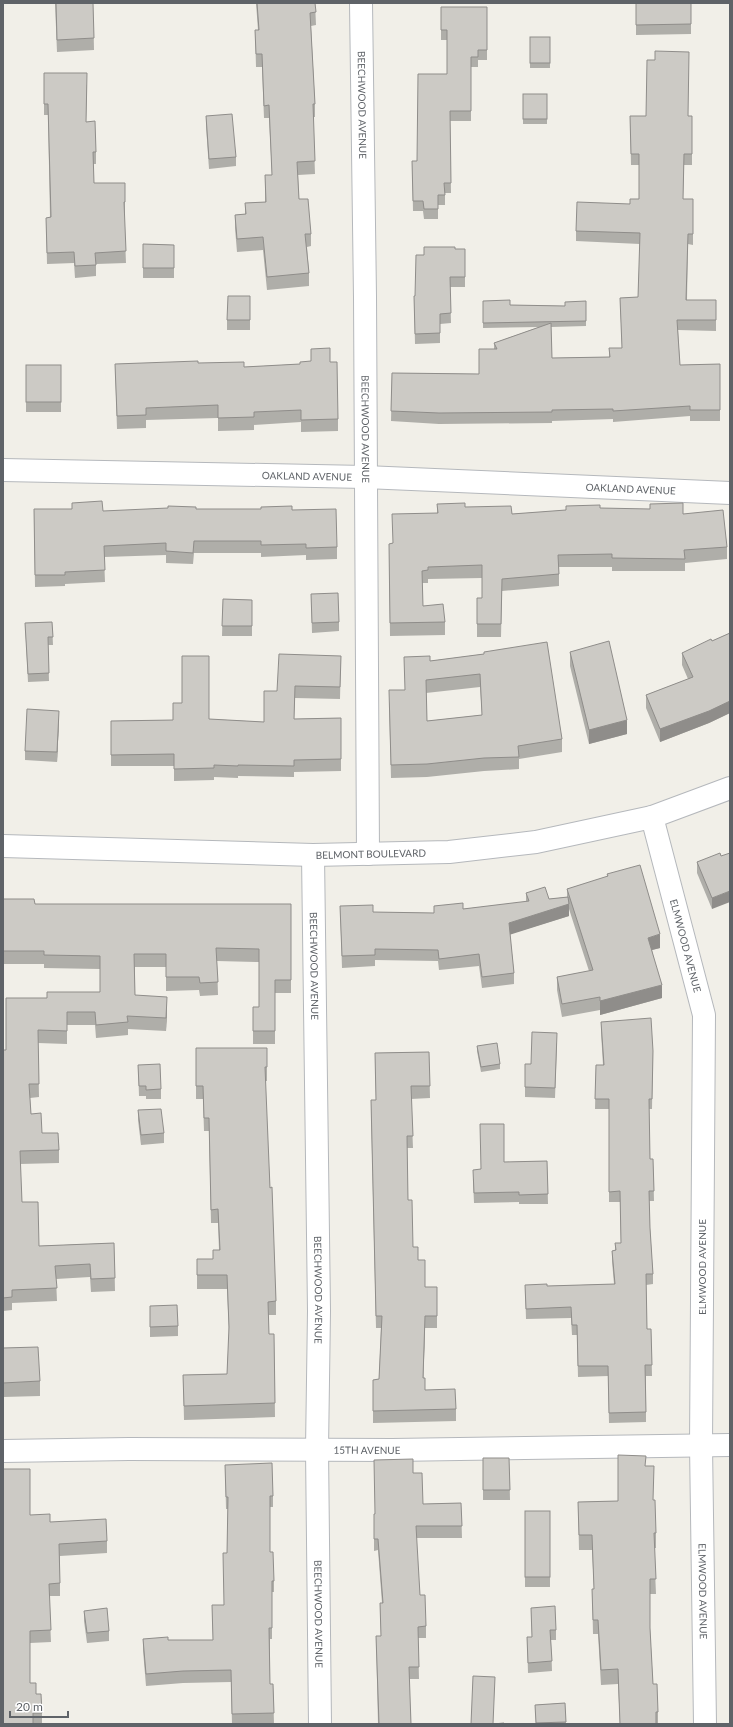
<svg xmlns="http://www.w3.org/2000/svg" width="733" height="1727" font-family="Lato,sans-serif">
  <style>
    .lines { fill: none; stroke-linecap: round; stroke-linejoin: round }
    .minor-casing { stroke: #b5b8bc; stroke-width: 24 }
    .tertiary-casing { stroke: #b5b8bc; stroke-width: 24 }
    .minor { stroke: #fff; stroke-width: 22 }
    .tertiary { stroke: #fff; stroke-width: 22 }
    .wall { fill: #afaea9; fill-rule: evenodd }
    .shaded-wall { fill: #8f8d8a }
    .building { fill: #cccac5; stroke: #8f8d8a; fill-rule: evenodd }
    .labels { text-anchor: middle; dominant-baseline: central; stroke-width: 3.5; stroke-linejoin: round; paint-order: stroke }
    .street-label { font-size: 10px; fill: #5f6368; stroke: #fff }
  </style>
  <rect width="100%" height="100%" fill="#f1efe8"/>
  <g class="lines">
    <defs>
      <g id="minor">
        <path id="s1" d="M361,3L365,297L368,854"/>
        <path id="s2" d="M3,470L365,477L730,493"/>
        <path id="s3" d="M652,817L704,1015L701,1445L705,1724"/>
        <path id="s4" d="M313,855L319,1311L317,1449L320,1724"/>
        <path id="s5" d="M3,1451L129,1449L392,1450L730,1445"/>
      </g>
      <g id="tertiary">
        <path id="s6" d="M3,846L313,855L449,852L536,842L652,817L730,788"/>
      </g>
    </defs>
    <use href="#minor" class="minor-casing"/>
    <use href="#tertiary" class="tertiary-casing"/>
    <use href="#minor" class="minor"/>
    <use href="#tertiary" class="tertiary"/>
  </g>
  <g class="wall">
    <polygon points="55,3 93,3 94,50 57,52"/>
    <polygon points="256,3 315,3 316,25 311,26 315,104 315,117 313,117 315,174 298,175 299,199 311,234 311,246 307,247 309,273 309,286 267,290 263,250 237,252 235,228 235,215 245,214 245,203 265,202 265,175 272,175 269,118 264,118 262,67 256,67 255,30 258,30"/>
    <polygon points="636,3 691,3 691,34 636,35"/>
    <polygon points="441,7 487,7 487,60 478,60 478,67 471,67 471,121 450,121 451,193 445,193 445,205 438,205 438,219 424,219 423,211 413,211 412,161 417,161 447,74 447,40 441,40"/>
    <rect x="530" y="37" width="20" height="31"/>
    <polygon points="44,73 87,85 86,122 96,152 96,164 93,164 94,183 125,183 125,213 124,213 126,263 96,264 96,276 75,278 74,263 47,264 46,218 50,217 48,115 44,115"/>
    <rect x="523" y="94" width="24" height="30"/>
    <polygon points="206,116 236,157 236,166 209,169 206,126"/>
    <polygon points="630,116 692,116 692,165 684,165 683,199 693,199 693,245 688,244 687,300 716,300 716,331 678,330 680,365 720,364 720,421 690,421 690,416 613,422 613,419 552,421 552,423 439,424 391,421 392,373 479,374 494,349 494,343 539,327 483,328 483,301 510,305 565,306 586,301 586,326 551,327 552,358 609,357 609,348 622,348 620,298 638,297 640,244 576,241 576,231 639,199 639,165 631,165"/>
    <polygon points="143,244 174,245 174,278 143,278"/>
    <polygon points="455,249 465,249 465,287 450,287 451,323 440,324 440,343 415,344 414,296 415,296 424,255"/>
    <polygon points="250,296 250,330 227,330 227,320"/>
    <polygon points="330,362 338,419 338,431 301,432 301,422 254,425 254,430 218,431 218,418 146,420 146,428 117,429 115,364 198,363 244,367 300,364"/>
    <rect x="26" y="365" width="35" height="47"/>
    <polygon points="437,504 465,507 512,514 600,508 683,514 727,547 727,559 685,563 685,571 612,571 612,567 559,567 559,586 502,591 501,637 477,637 477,598 482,598 482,578 428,579 428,583 422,583 423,606 445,622 445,635 390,636 389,544 393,543 437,513"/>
    <polygon points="34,509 103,511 196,509 292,510 337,547 337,559 306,560 306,555 261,557 261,553 194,553 193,564 166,563 166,555 104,557 105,582 65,584 65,586 35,587"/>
    <polygon points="311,594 339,622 339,631 312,633"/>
    <polygon points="223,599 252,600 252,636 222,636"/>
    <polygon points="52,622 53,645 48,645 49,681 28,682 25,623"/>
    <polygon points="730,633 730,713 709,723 660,742 646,708 646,695 688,679 682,665 682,653 712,641"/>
    <polygon points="570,652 627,734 589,744 570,666"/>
    <path d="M484,654L562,739V752L519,759V769L484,771L427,777L391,778L389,703L405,690L430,661ZM480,687L482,715L427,721L426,693Z"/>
    <polygon points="341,656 340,699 295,698 294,719 341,718 341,771 294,772 294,777 238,776 238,778 214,777 214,780 174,781 174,766 111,766 111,721 173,720 182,703 209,719 264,722 277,691"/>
    <polygon points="59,720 57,762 25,760 25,751"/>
    <polygon points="721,856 712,909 697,873 697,862"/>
    <polygon points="607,874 660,948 652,950 662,998 600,1015 600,1010 562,1017 557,990 557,977 589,971 569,909 569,916 510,934 514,973 514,984 482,988 479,966 439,970 438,961 375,960 375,966 342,968 340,906 373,912 434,913 434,906 463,909 526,902 526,893 549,899 567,897 567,889 607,877"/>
    <polygon points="3,899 35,904 291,904 291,993 275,993 275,1044 253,1044 253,1007 259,1007 259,962 217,961 218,995 200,996 199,990 166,991 166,967 135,967 135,995 167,1010 166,1031 128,1029 128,1035 96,1038 95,1025 67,1025 67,1044 38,1043 39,1097 30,1098 31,1114 42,1133 59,1150 59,1163 20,1164 22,1202 39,1246 114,1243 115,1291 91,1292 90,1277 56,1279 57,1301 12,1303 12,1310 3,1311 3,1050 6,1050 47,998 100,992 100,969 44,968 44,964 3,964"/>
    <polygon points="601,1022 653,1051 652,1109 649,1109 650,1159 653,1159 654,1201 649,1201 650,1228 653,1274 653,1284 646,1285 647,1329 651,1329 652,1376 646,1376 646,1422 609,1423 608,1376 578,1377 577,1335 572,1335 571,1318 526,1319 525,1285 547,1286 614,1284 612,1261 612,1251 615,1250 615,1243 621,1243 620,1202 609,1202 609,1109 595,1109 596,1065 603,1065 601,1032"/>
    <polygon points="557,1043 555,1098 525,1097 525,1064 531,1064"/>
    <polygon points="477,1046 500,1064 500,1069 481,1072 477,1051"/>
    <polygon points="196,1048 267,1048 267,1081 265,1081 270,1188 276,1301 276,1315 268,1315 269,1334 274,1334 275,1417 184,1420 183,1375 227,1374 229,1333 227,1289 197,1289 197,1259 213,1259 219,1250 218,1223 211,1223 209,1131 204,1131 203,1099 196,1099"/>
    <polygon points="429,1052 430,1098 411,1099 413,1148 407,1148 408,1200 413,1247 418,1260 425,1287 437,1287 437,1328 425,1328 423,1378 425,1390 456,1409 456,1421 373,1423 373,1380 379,1379 381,1328 376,1328 371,1112 371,1100 376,1100 375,1053"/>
    <polygon points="138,1065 161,1089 161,1099 146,1099 146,1096 139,1096"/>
    <polygon points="138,1110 164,1133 164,1143 141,1145 138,1120"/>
    <polygon points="547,1161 548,1204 519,1204 519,1202 474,1203 473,1180 480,1169 504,1162"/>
    <polygon points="150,1306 178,1326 178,1336 150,1337"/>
    <polygon points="3,1348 40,1381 40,1396 3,1397"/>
    <polygon points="483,1458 509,1458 510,1500 483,1500"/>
    <polygon points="225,1465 273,1496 273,1507 270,1507 270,1552 274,1581 274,1592 272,1592 272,1639 270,1639 270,1684 273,1684 274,1724 232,1724 231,1682 183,1683 146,1686 143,1650 143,1639 168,1640 213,1640 212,1605 224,1605 227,1553 228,1509 226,1509"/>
    <polygon points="646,1466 653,1500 656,1533 656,1548 654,1548 656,1594 650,1594 650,1629 653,1684 658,1712 658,1724 620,1724 618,1684 601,1685 598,1634 593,1634 592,1589 594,1589 592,1550 579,1550 578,1502 618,1501"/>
    <polygon points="413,1473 423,1504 461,1503 462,1538 416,1538 420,1595 426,1626 426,1638 418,1638 419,1679 409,1679 411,1724 378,1724 376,1636 381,1636 380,1603 382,1603 378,1550 374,1551 374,1514 375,1514"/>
    <rect x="525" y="1511" width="25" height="76"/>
    <polygon points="30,1515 107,1541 107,1553 60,1556 60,1596 49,1596 51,1642 30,1643 30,1683 36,1694 42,1713 42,1724 3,1724"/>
    <polygon points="531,1608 556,1630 556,1640 551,1640 552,1671 528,1673 527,1637 532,1637"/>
    <polygon points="84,1611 109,1631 109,1641 87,1643 84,1621"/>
    <polygon points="565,1703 566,1724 536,1724 535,1705"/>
  </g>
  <g class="shaded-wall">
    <polygon points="730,701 730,713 709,723 660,742 660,729"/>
    <polygon points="59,711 59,720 57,762 57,752"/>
    <polygon points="627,720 627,734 589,744 589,730"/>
    <polygon points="730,891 730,902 712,909 712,898"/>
    <polygon points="569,904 569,916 509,935 509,923"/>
    <polygon points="660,934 660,948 648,951 648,938"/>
    <polygon points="662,985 662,998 600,1015 600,1001"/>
    <polygon points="167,997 167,1010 166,1031 166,1018"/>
    <polygon points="425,1316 425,1328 423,1390 423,1378"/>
  </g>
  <g class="building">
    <polygon points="56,3 93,3 94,38 57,40"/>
    <polygon points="257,3 315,3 316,12 310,13 315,104 313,104 315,161 297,162 299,199 308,199 311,234 305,234 309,273 267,277 263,237 237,239 235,215 246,214 245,203 266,202 265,175 272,175 269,105 264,106 262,54 256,54 255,30 259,30"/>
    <polygon points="636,3 691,3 691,24 636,25"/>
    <polygon points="441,7 487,7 487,50 478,50 478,57 471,57 471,111 450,111 451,183 444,183 445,195 438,195 438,209 424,209 423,201 413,201 412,161 417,161 418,74 447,74 447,30 441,30"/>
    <rect x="530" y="37" width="20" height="26"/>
    <polygon points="655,51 689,52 688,116 692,116 692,154 684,154 683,199 693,199 693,234 688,234 686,300 716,300 716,320 677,320 680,365 720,364 720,410 690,410 690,406 613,411 613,409 552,410 552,412 439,413 391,411 392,373 479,374 479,349 497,349 494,343 551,323 552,358 610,357 609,348 622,348 620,298 638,297 640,233 576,231 577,202 630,204 630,199 639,199 639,154 631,154 630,116 646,116 647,60 655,60"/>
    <polygon points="44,73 87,73 86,122 95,121 96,152 93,152 94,183 125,183 125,202 124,202 126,251 95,253 96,265 75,266 74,252 47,253 46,218 51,217 48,104 44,104"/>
    <rect x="523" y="94" width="24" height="25"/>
    <polygon points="232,114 236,157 209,159 206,116"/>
    <polygon points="143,244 174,245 174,268 143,268"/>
    <polygon points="424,247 455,247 455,249 465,249 465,277 450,277 451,313 440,314 440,333 415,334 414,296 415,296 416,255 424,255"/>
    <polygon points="228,296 250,296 250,320 227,320"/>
    <polygon points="510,300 510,305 565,306 565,302 586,301 586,321 483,323 483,301"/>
    <polygon points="330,348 330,362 337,362 338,419 301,420 301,410 254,412 254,417 218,418 218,405 146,408 146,415 117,416 115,364 198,361 198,363 244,362 244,367 300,364 300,362 311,361 311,349"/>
    <rect x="26" y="365" width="35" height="37"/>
    <polygon points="102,501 103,511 168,508 168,506 196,507 196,509 261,509 261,507 292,506 292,510 336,509 337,547 306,548 306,544 261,545 261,541 194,541 193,553 166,551 166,543 104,546 105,570 65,572 65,575 35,575 34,509 72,509 72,503"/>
    <polygon points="465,503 465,507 511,506 512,514 566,510 566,506 600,505 600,508 650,509 650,504 683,503 683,514 723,510 727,547 684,550 685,559 612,558 612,554 558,555 559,574 502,579 501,624 477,624 477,598 482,598 482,565 428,567 428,570 422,571 423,606 443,604 445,622 390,623 389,544 393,543 392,514 438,513 437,504"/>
    <polygon points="338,593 339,622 312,623 311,594"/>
    <polygon points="223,599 252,600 252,626 222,626"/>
    <polygon points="52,622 53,637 48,637 49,673 28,674 25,623"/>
    <polygon points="730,633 730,701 709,711 660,729 646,695 693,677 682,653 711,639 712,641"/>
    <polygon points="609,641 627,720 589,730 570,652"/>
    <path d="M547,642L562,739L518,746L519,757L484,758L427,764L391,765L389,690H405L404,657L430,656V661L484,654V652ZM480,674L482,715L427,721L426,680Z"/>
    <polygon points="279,654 341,656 340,687 295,686 294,719 341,718 341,759 294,760 294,766 238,765 238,766 214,765 214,768 174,769 174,754 111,755 111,721 173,720 173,703 182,703 182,656 209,656 209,719 264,722 264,691 277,691"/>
    <polygon points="27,709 59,711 57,752 25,751"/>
    <polygon points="720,853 721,856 730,853 730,891 712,898 697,862"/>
    <polygon points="640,865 660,934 648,938 662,985 600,1001 600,997 562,1004 557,977 593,970 567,889 608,876 607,874"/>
    <polygon points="545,887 549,899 568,897 569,904 509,923 514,973 482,977 479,954 439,959 438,950 375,949 375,955 342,956 340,906 373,905 373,912 434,913 434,906 463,903 463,909 529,901 526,893"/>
    <polygon points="3,899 34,899 35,904 291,904 291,980 275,980 275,1031 253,1031 253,1007 259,1007 259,949 216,948 218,982 200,983 199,977 166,977 166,954 134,954 135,995 167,997 166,1018 127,1016 128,1022 96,1025 95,1012 67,1012 67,1031 38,1030 39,1084 29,1084 31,1114 41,1113 42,1133 58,1133 59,1150 20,1151 22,1202 38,1202 39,1246 114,1243 115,1278 91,1279 90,1264 55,1266 57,1288 12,1290 12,1297 3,1298 3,1050 6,1050 6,998 47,998 47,992 100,992 100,956 44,955 44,951 3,951"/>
    <polygon points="651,1018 653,1051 652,1099 649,1099 650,1159 653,1159 654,1191 649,1191 650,1228 653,1274 646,1274 647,1329 651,1329 652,1365 645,1365 646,1412 609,1413 608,1366 578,1366 577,1325 572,1325 571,1307 526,1309 525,1285 547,1284 547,1286 615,1284 612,1251 616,1250 615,1243 621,1243 620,1191 609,1192 609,1099 595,1099 596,1065 604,1065 601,1022"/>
    <polygon points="532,1032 557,1033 555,1088 525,1087 525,1064 531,1064"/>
    <polygon points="497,1043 500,1064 481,1067 477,1046"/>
    <polygon points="196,1048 267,1048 267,1067 265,1067 270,1188 272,1187 276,1301 268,1302 269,1334 274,1334 275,1403 184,1406 183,1375 227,1374 229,1327 227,1275 197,1275 197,1259 213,1259 213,1250 220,1250 218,1209 211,1210 209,1118 204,1118 203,1086 196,1086"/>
    <polygon points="429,1052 430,1086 411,1086 413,1136 407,1136 408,1200 412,1200 413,1247 418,1247 418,1260 425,1260 425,1287 437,1287 437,1316 425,1316 423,1378 425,1378 425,1390 455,1389 456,1409 373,1411 373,1380 379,1379 382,1316 376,1316 371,1100 376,1100 375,1053"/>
    <polygon points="160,1064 161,1089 146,1090 146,1086 139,1086 138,1065"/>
    <polygon points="161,1109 164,1133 141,1135 138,1110"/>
    <polygon points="480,1124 504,1124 504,1162 547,1161 548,1194 519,1195 519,1192 474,1193 473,1170 481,1169"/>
    <polygon points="177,1305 178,1326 150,1327 150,1306"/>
    <polygon points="38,1347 40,1381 3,1383 3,1348"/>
    <polygon points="618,1455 646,1456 645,1466 654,1466 653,1500 655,1500 656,1533 654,1533 656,1579 650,1579 650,1628 653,1684 657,1684 658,1712 656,1712 656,1724 620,1724 618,1669 601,1670 598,1620 593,1620 592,1589 594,1589 592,1535 579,1535 578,1502 618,1501"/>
    <polygon points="483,1458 509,1458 510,1490 483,1490"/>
    <polygon points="413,1459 413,1473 422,1473 423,1504 461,1503 462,1526 416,1526 420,1595 425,1595 426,1626 418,1627 419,1667 409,1667 411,1724 379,1724 376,1636 381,1636 380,1603 383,1603 378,1539 374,1539 374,1514 375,1514 374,1460"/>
    <polygon points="272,1463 273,1496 270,1496 270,1552 273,1552 274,1581 272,1581 272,1628 269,1628 270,1684 273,1684 274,1713 232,1714 231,1670 183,1671 146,1674 143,1639 168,1637 168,1640 213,1640 212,1605 224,1605 223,1553 227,1553 228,1497 226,1497 225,1465"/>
    <polygon points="3,1469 30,1469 30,1515 50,1514 50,1522 106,1519 107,1541 59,1544 60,1583 49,1584 51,1630 30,1631 30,1683 36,1683 36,1694 41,1694 42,1713 33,1713 33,1724 3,1724"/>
    <rect x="525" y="1511" width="25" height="66"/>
    <polygon points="555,1606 556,1630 550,1630 552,1661 528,1663 527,1637 532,1637 531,1608"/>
    <polygon points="107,1608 109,1631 87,1633 84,1611"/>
    <polygon points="473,1676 495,1677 493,1724 504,1723 504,1724 471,1724"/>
    <polygon points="565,1703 566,1722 536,1723 535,1705"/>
  </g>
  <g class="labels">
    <g class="street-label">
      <text stroke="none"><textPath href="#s1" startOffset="102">BEECHWOOD AVENUE</textPath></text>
      <text stroke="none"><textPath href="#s1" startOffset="426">BEECHWOOD AVENUE</textPath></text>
      <text stroke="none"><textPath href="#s2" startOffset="304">OAKLAND AVENUE</textPath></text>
      <text stroke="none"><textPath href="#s2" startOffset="628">OAKLAND AVENUE</textPath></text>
      <text stroke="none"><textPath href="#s6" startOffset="368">BELMONT BOULEVARD</textPath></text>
      <text stroke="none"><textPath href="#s3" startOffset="133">ELMWOOD AVENUE</textPath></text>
      <text stroke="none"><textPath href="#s4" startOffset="111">BEECHWOOD AVENUE</textPath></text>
      <text transform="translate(702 1267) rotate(-90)">ELMWOOD AVENUE</text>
      <text stroke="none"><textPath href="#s4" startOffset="435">BEECHWOOD AVENUE</textPath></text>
      <text stroke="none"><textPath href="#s5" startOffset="364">15TH AVENUE</textPath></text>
      <text stroke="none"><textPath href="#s3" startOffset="781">ELMWOOD AVENUE</textPath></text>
      <text stroke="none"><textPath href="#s4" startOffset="759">BEECHWOOD AVENUE</textPath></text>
    </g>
  </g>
  <rect width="733" height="1727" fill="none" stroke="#5f6368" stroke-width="8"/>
  <path d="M10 1711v6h58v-6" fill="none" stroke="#5f6368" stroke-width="2"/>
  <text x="16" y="1711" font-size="12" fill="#5f6368" stroke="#ffffff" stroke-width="3" paint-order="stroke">20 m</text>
</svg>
